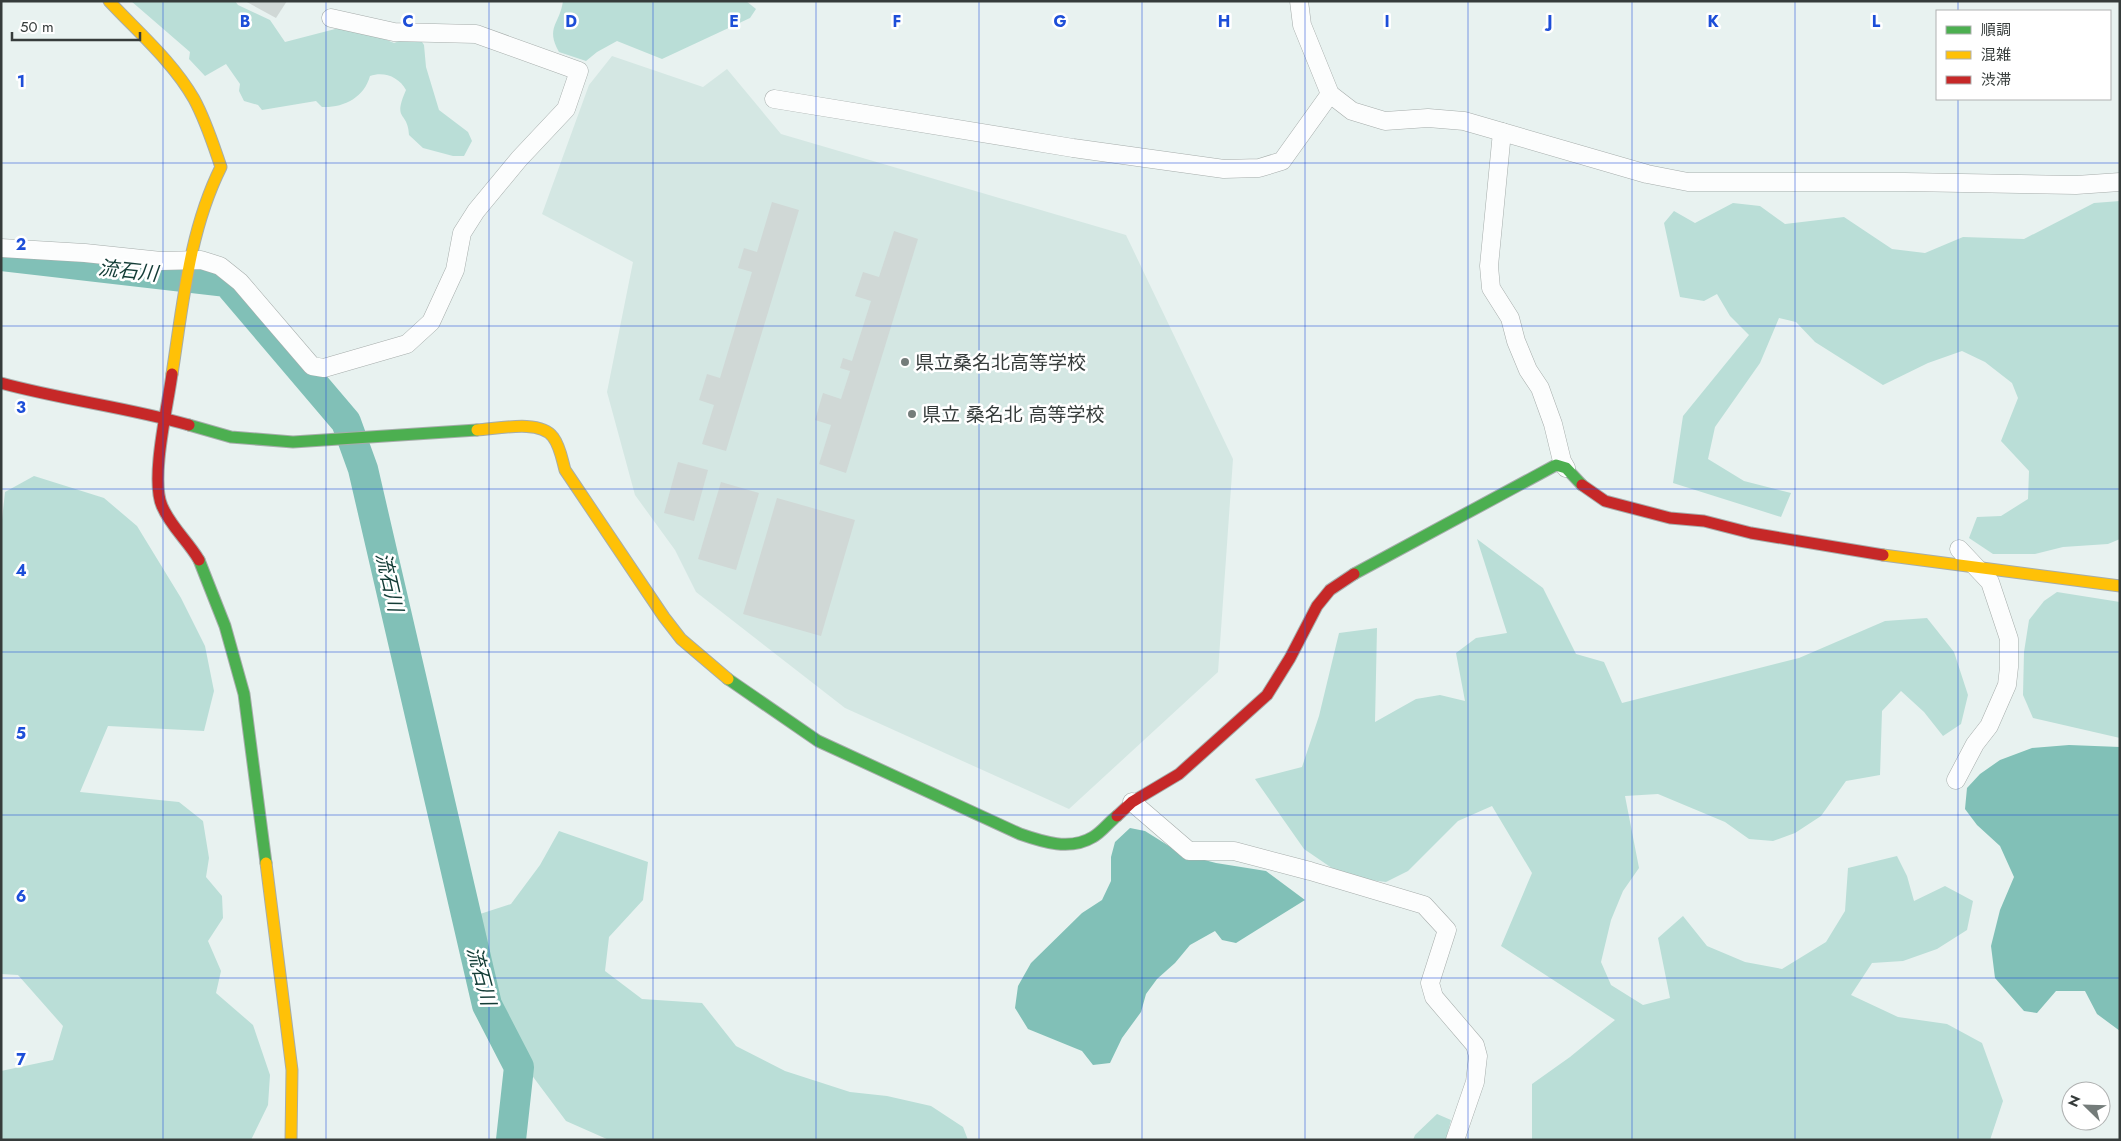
<svg xmlns="http://www.w3.org/2000/svg" width="2121" height="1141" font-family="Jost,'Noto Sans JP',sans-serif">
  <style>
    .built { fill: #d4e7e3 }
    .green { fill: #baded7 }
    .water { fill: #81c0b7 }
    .lines { fill: none; stroke-linecap: round; stroke-linejoin: round }
    .river { stroke: #81c0b7; stroke-width: 30 }
    .building { fill: #d0d8d6 }
    .street-casing { stroke: #a6adab; stroke-width: 19 }
    .fast-casing { stroke: #a6adab; stroke-width: 13 }
    .slow-casing { stroke: #a6adab; stroke-width: 13 }
    .jam-casing { stroke: #a6adab; stroke-width: 13 }
    .street { stroke: #fcfdfd; stroke-width: 18 }
    .fast { stroke: #4caf50; stroke-width: 11 }
    .slow { stroke: #ffc107; stroke-width: 11 }
    .jam { stroke: #c62828; stroke-width: 11 }
    .grid { fill: none; stroke: #1d4ed8; stroke-width: 1; stroke-opacity: 0.55 }
    .poi-dot { fill: #747c7a; stroke: #fff; stroke-width: 2 }
    .labels { text-anchor: middle; dominant-baseline: central; stroke-width: 5; stroke-linejoin: round; paint-order: stroke }
    .poi-label { font-size: 19px; fill: #363c3b; stroke: #fff; text-anchor: start }
    .water-label { font-size: 20px; font-style: italic; fill: #133c36; stroke: #fff }
    .grid-label { font-size: 16px; text-anchor: middle; font-weight: bold; fill: #1d4ed8; stroke: #fff; stroke-width: 5; stroke-linejoin: round; paint-order: stroke }
  </style>
  <rect width="100%" height="100%" fill="#e8f2f0"/>
  <polygon class="built" points="612,56 703,87 727,69 781,134 1126,235 1233,459 1218,672 1069,809 845,708 696,592 675,550 635,495 607,392 633,262 542,214 589,85"/>
  <g class="green">
    <path d="M131,1H235L238,5L270,20L285,42L339,28L382,38L394,43L413,36L420,39L424,45L426,67L439,110L468,132L472,141L464,156H453L423,148L409,135C408,110 392,122 406,90C399,77 384,71 370,76C364,98 343,108 322,107L316,101L262,110L258,105L244,101L239,91L240,84L226,64L205,76L189,59L190,52Z"/>
    <path d="M563,1H746L756,9L750,18L662,59L617,41L597,52L586,61L559,52C545,27 560,24 563,1Z"/>
    <polygon points="2120,201 2120,539 2108,544 2063,547 2035,554 1993,554 1969,538 1977,517 2001,516 2028,499 2029,471 2001,441 2018,398 2012,383 1985,362 1962,351 1928,363 1883,385 1815,342 1796,322 1779,318 1760,363 1715,427 1708,459 1744,481 1791,493 1781,517 1673,483 1683,416 1749,335 1730,316 1717,294 1704,301 1680,297 1664,223 1674,211 1695,223 1733,203 1760,206 1785,224 1844,217 1892,249 1925,253 1963,237 2024,239 2094,203"/>
    <polygon points="34,476 104,498 137,526 181,598 205,646 214,691 204,731 108,726 80,792 179,802 203,821 209,858 206,877 222,896 223,918 208,941 221,971 216,993 253,1025 270,1075 268,1105 251,1140 1,1140 1,1071 53,1060 63,1026 18,975 1,974 1,529 5,492"/>
    <polygon points="1477,539 1543,588 1576,654 1604,662 1622,703 1799,658 1885,621 1927,618 1954,652 1968,695 1961,724 1943,736 1924,712 1901,691 1882,711 1880,775 1846,781 1821,816 1795,833 1773,841 1749,839 1725,822 1658,794 1625,796 1639,868 1623,891 1611,920 1601,962 1611,985 1643,1005 1670,998 1658,938 1683,916 1707,946 1745,962 1782,969 1826,942 1845,911 1848,868 1897,856 1907,876 1914,901 1945,886 1973,901 1967,930 1937,949 1903,961 1872,963 1851,995 1898,1017 1947,1024 1982,1043 2003,1101 1990,1140 1532,1140 1532,1084 1570,1057 1615,1020 1501,946 1532,873 1492,806 1458,821 1408,871 1386,882 1345,877 1304,849 1255,779 1302,767 1319,716 1339,633 1377,628 1375,722 1416,699 1440,695 1465,701 1456,653 1476,638 1507,633"/>
    <polygon points="2057,592 2120,602 2120,738 2033,718 2023,695 2024,652 2029,620 2044,601"/>
    <polygon points="559,831 648,862 643,900 609,937 605,971 642,999 702,1003 736,1046 785,1071 850,1092 887,1096 931,1106 963,1127 968,1140 609,1140 566,1121 525,1066 491,1002 478,937 480,914 511,904 540,865"/>
    <polygon points="1437,1114 1451,1120 1446,1140 1413,1140 1415,1135"/>
  </g>
  <g class="water">
    <polygon points="2069,745 2120,747 2120,1031 2097,1014 2085,991 2056,991 2037,1013 2024,1011 1995,978 1991,946 2000,910 2014,877 2000,846 1977,825 1965,809 1967,788 1980,774 2000,760 2032,748"/>
    <polygon points="1130,828 1145,831 1169,846 1193,857 1216,863 1266,871 1305,900 1236,943 1222,940 1215,931 1190,945 1175,963 1157,979 1146,994 1141,1012 1122,1038 1110,1063 1093,1065 1082,1051 1028,1029 1015,1008 1018,986 1031,963 1082,913 1102,900 1111,881 1111,857 1115,842"/>
  </g>
  <g class="lines">
    <polyline class="river" points="1,256 227,282 346,422 363,469 487,1005 519,1067 511,1140"/>
  </g>
  <g class="building">
    <polygon points="245,1 287,1 276,18"/>
    <polygon points="772,202 799,210 726,451 702,444 714,405 699,400 707,374 720,378 752,272 738,268 744,248 757,252"/>
    <polygon points="894,231 918,239 846,473 819,464 831,425 815,420 823,393 841,399 850,371 840,368 843,358 852,361 871,301 855,296 863,272 879,277"/>
    <polygon points="678,462 708,470 694,521 664,513"/>
    <polygon points="721,482 759,493 736,570 698,559"/>
    <polygon points="777,498 855,520 821,636 743,614"/>
  </g>
  <g class="lines">
    <defs>
      <g id="street">
        <polyline points="1299,1 1302,25 1330,94 1352,111 1385,121 1428,118 1464,121 1647,174 1688,182 1905,182 2076,185 2120,182"/>
        <polyline points="774,99 1073,148 1224,169 1259,168 1282,161 1330,94"/>
        <polyline points="1502,132 1489,266 1491,288 1510,318 1516,341 1528,370 1540,388 1553,424 1562,461 1566,468"/>
        <polyline points="1,248 85,253 161,261 201,260 220,266 240,282 312,366 324,368 407,344 431,322 455,270 462,233 476,211 519,159 566,109 579,71 476,34 394,32 331,18"/>
        <polyline points="1956,780 1975,744 1989,726 2007,685 2009,667 2009,639 1990,582 1959,549"/>
        <polyline points="1132,802 1189,851 1234,851 1310,871 1424,905 1447,930 1430,983 1434,997 1475,1045 1478,1056 1475,1082 1455,1140"/>
      </g>
      <g id="fast">
        <polyline points="189,425 231,437 293,442 477,430"/>
        <polyline points="199,560 225,626 244,694 266,863"/>
        <polyline points="1354,574 1556,465 1566,468 1582,485"/>
        <path d="M728,679L818,741L1020,834C1043,842 1070,851 1093,837C1102,832 1109,822 1117,816"/>
      </g>
      <g id="slow">
        <path d="M109,1C138,32 173,62 194,99C206,121 213,144 221,167C189,231 183,304 172,374"/>
        <path d="M477,430C497,429 540,419 553,437C560,446 562,459 565,470L664,617L681,639L728,679"/>
        <polyline points="1883,555 2120,586"/>
        <polyline points="266,863 292,1070 291,1140"/>
      </g>
      <g id="jam">
        <path d="M172,374C168,405 150,479 162,506C171,527 188,541 199,560"/>
        <path d="M1,383C63,400 127,407 189,425"/>
        <polyline points="1582,485 1605,501 1670,518 1704,521 1751,533 1883,555"/>
        <polyline points="1117,816 1132,802 1179,774 1267,695 1290,658 1317,606 1330,590 1354,574"/>
      </g>
    </defs>
    <use href="#street" class="street-casing"/>
    <use href="#fast" class="fast-casing"/>
    <use href="#slow" class="slow-casing"/>
    <use href="#jam" class="jam-casing"/>
    <use href="#street" class="street"/>
    <use href="#fast" class="fast"/>
    <use href="#slow" class="slow"/>
    <use href="#jam" class="jam"/>
  </g>
  <path class="grid" d="M163,1V1140M326,1V1140M489,1V1140M653,1V1140M816,1V1140M979,1V1140M1142,1V1140M1305,1V1140M1468,1V1140M1632,1V1140M1795,1V1140M1958,1V11M1958,99V1140M1,163H2120M1,326H2120M1,489H2120M1,652H2120M1,815H2120M1,978H2120"/>
  <g class="poi-dot">
    <circle cx="905" cy="362" r="5"/>
    <circle cx="912" cy="414" r="5"/>
  </g>
  <g class="labels">
    <g class="poi-label">
      <text x="915" y="362">県立桑名北高等学校</text>
      <text x="922" y="414">県立 桑名北 高等学校</text>
    </g>
    <g class="water-label">
      <text transform="translate(128 271) rotate(6)">流石川</text>
      <text transform="translate(389 582) rotate(77)">流石川</text>
      <text transform="translate(481 976) rotate(75)">流石川</text>
    </g>
  </g>
  <g class="grid-label">
    <text x="245" y="27">B</text>
    <text x="408" y="27">C</text>
    <text x="571" y="27">D</text>
    <text x="734" y="27">E</text>
    <text x="897" y="27">F</text>
    <text x="1060" y="27">G</text>
    <text x="1224" y="27">H</text>
    <text x="1387" y="27">I</text>
    <text x="1550" y="27">J</text>
    <text x="1713" y="27">K</text>
    <text x="1876" y="27">L</text>
    <text x="21" y="87">1</text>
    <text x="21" y="250">2</text>
    <text x="21" y="413">3</text>
    <text x="21" y="576">4</text>
    <text x="21" y="739">5</text>
    <text x="21" y="902">6</text>
    <text x="21" y="1065">7</text>
  </g>
  <rect width="2121" height="1141" fill="none" stroke="#363c3b" stroke-width="5"/>
  <rect x="1936" y="10" width="175" height="90" fill="#ffffff" stroke="#afb1b1"/>
  <rect x="1946" y="26" width="25" height="8" fill="#4caf50" stroke="#afb1b1"/>
  <text x="1981" y="35" font-size="15" fill="#363c3b">順調</text>
  <rect x="1946" y="51" width="25" height="8" fill="#ffc107" stroke="#afb1b1"/>
  <text x="1981" y="60" font-size="15" fill="#363c3b">混雑</text>
  <rect x="1946" y="76" width="25" height="8" fill="#c62828" stroke="#afb1b1"/>
  <text x="1981" y="85" font-size="15" fill="#363c3b">渋滞</text>
  <g transform="translate(2086 1106) rotate(293)"><circle r="24" fill="#ffffff" stroke="#afb1b1"/>
  <path d="M0-4L9 19L0 12L-9 19Z" fill="#747c7a"/>
  <text y="-8" font-size="14" font-weight="bold" text-anchor="middle" fill="#363c3b">N</text>
  </g>
  <path d="M12 32v8h128v-8" fill="none" stroke="#363c3b" stroke-width="2.5"/>
  <text x="20" y="32" font-size="15" fill="#363c3b" stroke="#ffffff" stroke-width="4" paint-order="stroke">50 m</text>
</svg>
